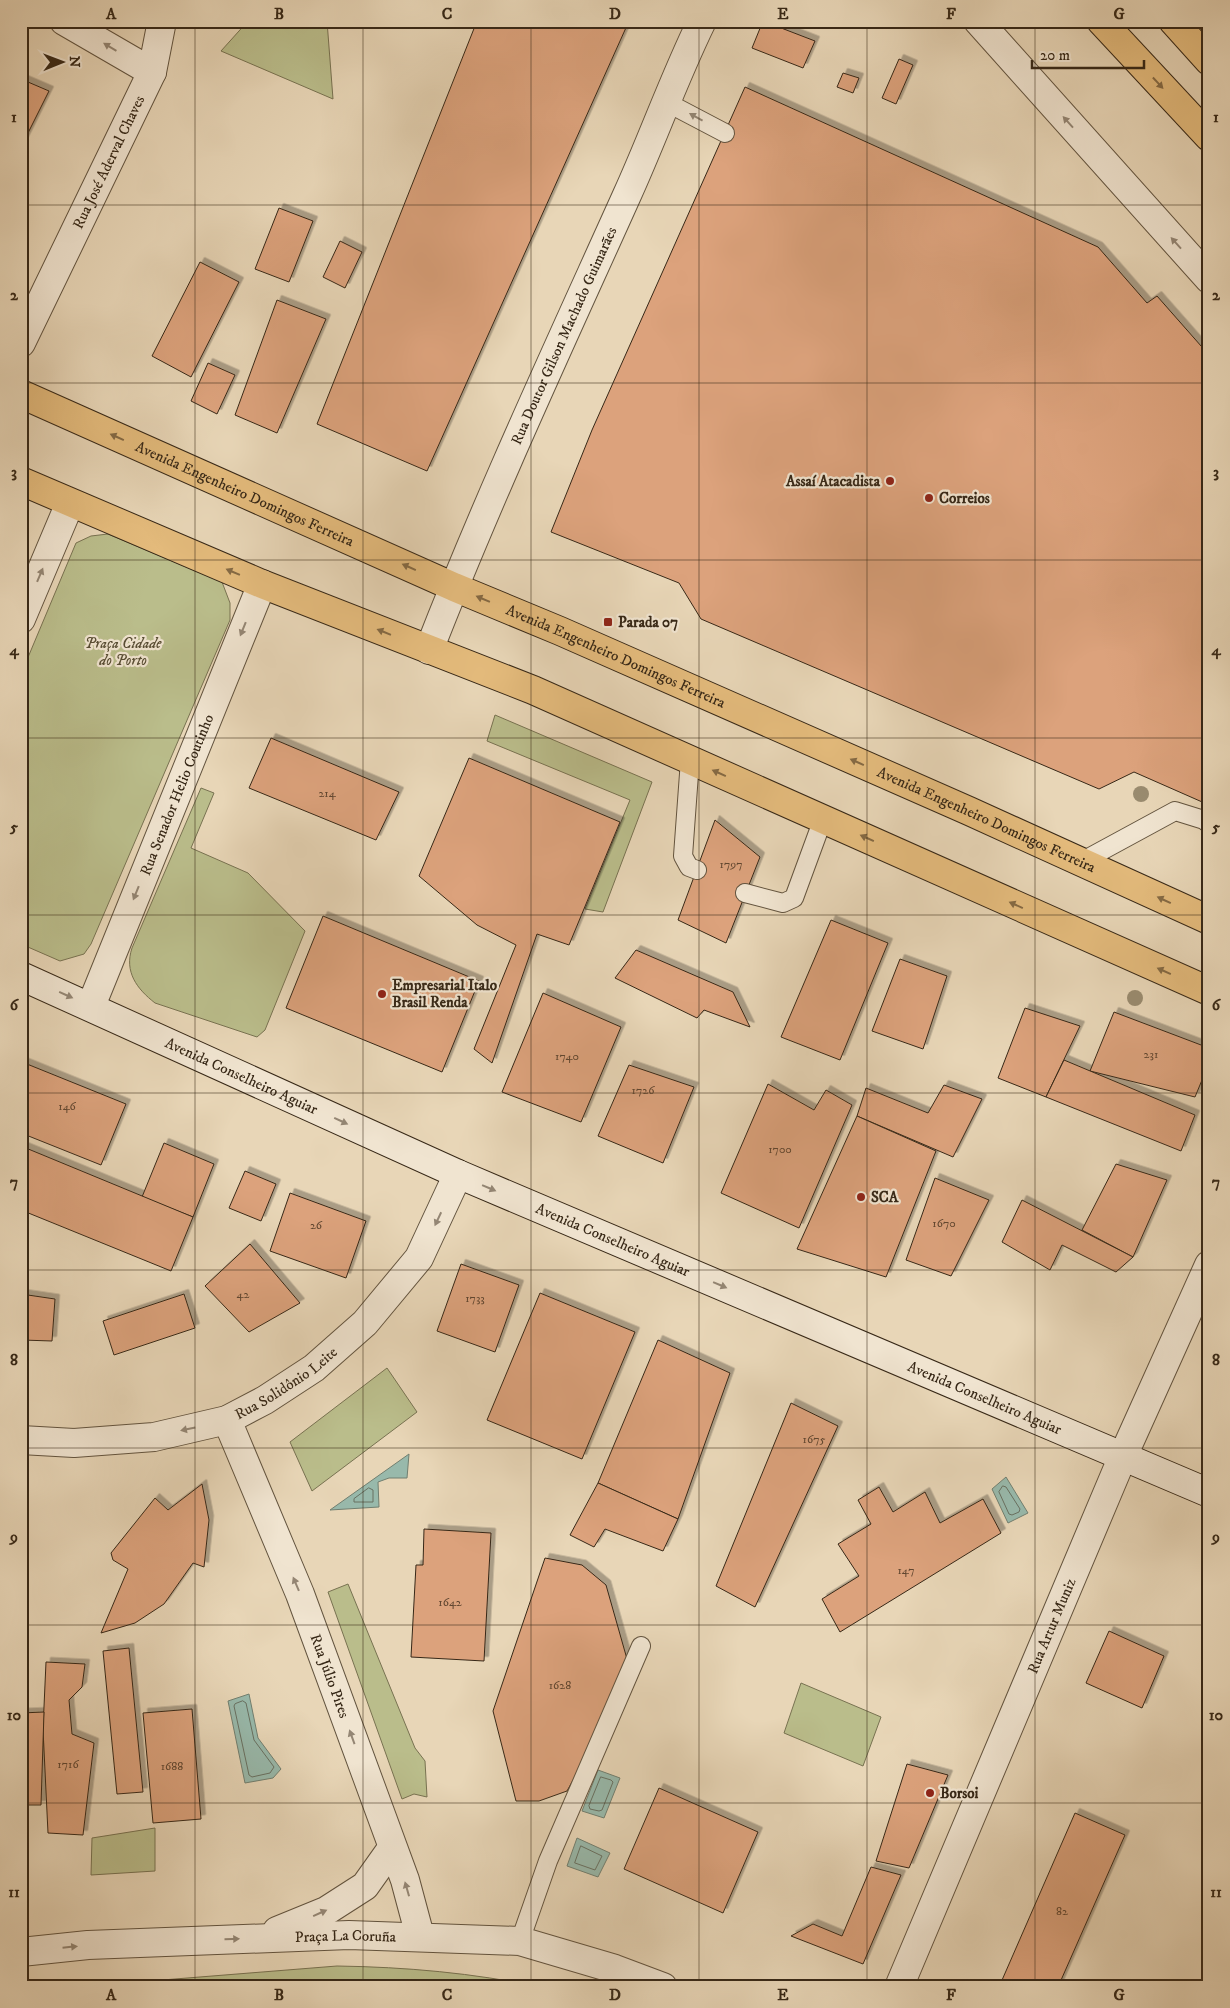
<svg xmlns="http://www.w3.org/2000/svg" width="1230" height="2008" font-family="'IM FELL DW Pica',serif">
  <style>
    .green { fill: #babd8b; stroke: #787251 }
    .water { fill: #98b9ab; stroke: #717f70 }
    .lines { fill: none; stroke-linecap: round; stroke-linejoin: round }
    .shore { stroke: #687061; stroke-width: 1 }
    .building { fill: #dca27c; stroke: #372817; filter: url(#shadow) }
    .service-casing { stroke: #63543f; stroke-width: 20 }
    .minor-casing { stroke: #63543f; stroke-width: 30 }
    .secondary-casing { stroke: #372817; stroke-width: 30 }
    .primary-casing { stroke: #372817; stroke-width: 30 }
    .service { stroke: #f0e4d0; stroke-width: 18 }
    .minor { stroke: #f0e4d0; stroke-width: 28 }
    .secondary { stroke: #f0e4d0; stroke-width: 28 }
    .primary { stroke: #e4bb7c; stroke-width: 28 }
    .tree { fill: #998b6f }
    .oneway { fill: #948674 }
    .oneway2 { fill: #856a44 }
    .grid { fill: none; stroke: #372817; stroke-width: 1; stroke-opacity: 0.55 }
    .poi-dot { fill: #8f2418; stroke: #f0e4d0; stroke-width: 2 }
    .labels { text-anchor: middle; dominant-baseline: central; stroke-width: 4.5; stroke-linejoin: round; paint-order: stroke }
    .number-label { font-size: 12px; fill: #604630 }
    .street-label { font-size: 15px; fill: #372817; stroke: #f0e4d0 }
    .poi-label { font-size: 15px; font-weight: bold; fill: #372817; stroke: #f0e4d0; text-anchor: start }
    .park-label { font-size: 15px; font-style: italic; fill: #584d34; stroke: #f0e4d0 }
    .neatline { fill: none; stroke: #372817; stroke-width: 2 }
    .grid-label { font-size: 16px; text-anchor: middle; font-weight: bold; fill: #372817 }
  </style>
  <defs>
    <filter id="shadow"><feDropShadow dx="4.5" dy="-4.5" stdDeviation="0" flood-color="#0004"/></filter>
  </defs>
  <rect width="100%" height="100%" fill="#e8d6b7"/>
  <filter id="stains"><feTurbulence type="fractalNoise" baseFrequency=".004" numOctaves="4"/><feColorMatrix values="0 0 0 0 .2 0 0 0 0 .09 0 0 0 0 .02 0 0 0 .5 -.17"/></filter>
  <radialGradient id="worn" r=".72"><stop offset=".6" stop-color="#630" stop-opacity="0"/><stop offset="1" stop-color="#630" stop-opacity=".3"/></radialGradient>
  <g class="green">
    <polygon points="248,21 327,21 333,99 221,51"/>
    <polygon points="108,534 222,582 230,603 230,620 91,944 84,954 60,961 21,944 21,674 76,543 91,536"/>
    <polygon points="495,715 652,782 603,912 585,909 630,800 487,741"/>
    <path d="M201,788L214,793L191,848L248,873L305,931L265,1030L257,1037L155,1003C137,989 124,972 132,948Z"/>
    <polygon points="387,1368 417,1412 312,1491 290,1442"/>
    <polygon points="348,1584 415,1748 425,1761 427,1797 414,1794 402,1799 328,1592"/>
    <polygon points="801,1683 881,1717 863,1766 784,1733"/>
    <polygon points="155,1828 155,1871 91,1875 92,1838"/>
    <path d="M337,1966C406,1967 473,1973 540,1987H109L125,1983Z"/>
  </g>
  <g class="water">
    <polygon points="409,1454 407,1478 389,1478 378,1482 379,1507 330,1510"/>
    <polygon points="1006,1477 1028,1513 1008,1523 992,1489"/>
    <polygon points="249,1694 258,1738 281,1769 273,1778 245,1783 228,1701"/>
    <polygon points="598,1770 620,1778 604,1818 582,1811"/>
    <polygon points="577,1838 610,1853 598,1877 567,1866"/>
  </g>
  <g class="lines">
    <g class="shore">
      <polygon points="1003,1486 1006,1487 1020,1509 1019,1512 1012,1515 1009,1514 999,1492"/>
      <polygon points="369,1488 373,1490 373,1502 354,1502 354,1499"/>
      <polygon points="243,1701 246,1703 254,1740 274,1767 270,1773 252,1777 249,1775 234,1706 235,1704"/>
      <polygon points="601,1777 611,1780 613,1782 602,1810 599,1811 590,1809 589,1806"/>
      <polygon points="581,1846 602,1856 595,1870 575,1863"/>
    </g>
  </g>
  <g class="building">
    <polygon points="477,21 629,21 427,471 317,424"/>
    <polygon points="763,21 815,41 803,68 752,48"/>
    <polygon points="899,59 913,65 896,104 882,98"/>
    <polygon points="843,73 859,78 853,93 837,87"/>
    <polygon points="21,79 49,91 21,147"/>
    <polygon points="745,87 1098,247 1147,303 1157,296 1209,355 1209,805 1134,772 1099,789 701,619 679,583 551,532 592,430"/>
    <polygon points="279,208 313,221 289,282 255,269"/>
    <polygon points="340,241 362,252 345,288 323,277"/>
    <polygon points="200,262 239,282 191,377 152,356"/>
    <polygon points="277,300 326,319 277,433 235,415"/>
    <polygon points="208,363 235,375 217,414 191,401"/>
    <polygon points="271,738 399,792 376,840 249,788"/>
    <polygon points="469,758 620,822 569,945 537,934 492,1063 474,1049 516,945 477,925 419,876"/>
    <polygon points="715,820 760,857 726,943 678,920"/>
    <polygon points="323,916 479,981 442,1072 286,1008"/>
    <polygon points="831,920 888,943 840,1060 781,1037"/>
    <polygon points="636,950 733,992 750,1027 704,1010 697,1018 615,978"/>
    <polygon points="900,959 947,976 923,1049 872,1031"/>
    <polygon points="543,993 621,1027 581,1122 502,1092"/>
    <polygon points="1025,1008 1080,1026 1046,1097 998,1078"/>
    <polygon points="1114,1012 1209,1048 1209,1063 1195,1097 1090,1071"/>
    <polygon points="1064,1060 1195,1115 1181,1151 1046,1097"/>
    <polygon points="22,1062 126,1104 101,1165 21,1133"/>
    <polygon points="629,1065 694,1087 663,1163 598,1136"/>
    <polygon points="768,1084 814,1110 826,1090 852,1105 799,1228 721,1193"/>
    <polygon points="944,1085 982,1099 953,1157 857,1116 866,1088 928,1113"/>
    <polygon points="857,1116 936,1151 886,1277 797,1249"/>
    <polygon points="164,1143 214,1164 193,1217 142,1197"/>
    <polygon points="21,1146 193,1217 171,1271 21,1210"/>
    <polygon points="1116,1164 1167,1180 1133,1257 1082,1230"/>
    <polygon points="245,1171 276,1184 261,1221 229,1208"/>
    <polygon points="935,1178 989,1200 951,1276 906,1260"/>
    <polygon points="290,1193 366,1221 346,1278 270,1251"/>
    <polygon points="1022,1200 1133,1257 1116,1272 1062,1245 1050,1270 1002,1242"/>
    <polygon points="250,1244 300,1303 249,1332 205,1286"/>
    <polygon points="461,1264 519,1285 495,1352 437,1331"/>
    <polygon points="540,1293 635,1332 582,1459 487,1420"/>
    <polygon points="21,1294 55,1299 52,1341 22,1340 21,1343"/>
    <polygon points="184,1294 195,1328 114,1355 103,1321"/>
    <polygon points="658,1340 730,1373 678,1519 598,1483"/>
    <polygon points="791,1403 838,1426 755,1607 716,1586"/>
    <polygon points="598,1483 678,1519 663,1551 605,1529 594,1547 570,1535"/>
    <polygon points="202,1484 209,1520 204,1567 193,1563 164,1604 135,1623 101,1633 128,1569 113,1560 111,1553 155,1498 168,1510"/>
    <polygon points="879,1487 893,1512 925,1492 940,1523 983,1499 1001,1533 840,1632 822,1599 859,1576 838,1544 871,1524 858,1500"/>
    <polygon points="424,1529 491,1533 484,1661 411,1657 416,1565 423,1565"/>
    <polygon points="545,1558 582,1565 606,1585 627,1659 597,1737 567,1791 539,1801 516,1801 493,1711"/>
    <polygon points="1109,1631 1164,1656 1142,1708 1086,1683"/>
    <polygon points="129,1648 143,1792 117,1794 103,1651"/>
    <polygon points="46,1662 85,1664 82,1687 69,1700 72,1734 94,1743 83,1835 48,1833 43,1729"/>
    <polygon points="192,1709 201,1819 153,1823 143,1713"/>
    <polygon points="44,1712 41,1805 21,1805 21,1713"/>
    <polygon points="907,1764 948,1775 909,1868 876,1861"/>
    <polygon points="659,1788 758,1832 723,1913 624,1869"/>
    <polygon points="1075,1813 1125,1835 1058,1987 999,1987"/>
    <polygon points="871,1867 901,1875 863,1964 791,1936 813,1924 842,1936"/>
  </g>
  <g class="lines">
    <defs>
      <g id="service">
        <polyline points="666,102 725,133"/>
        <polyline points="690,760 683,856 689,867 697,870"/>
        <polyline points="1081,862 1175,811 1204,820 1209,824"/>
        <polyline points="745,893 783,903 794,898 823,819"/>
        <polyline points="520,1941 548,1861 641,1646"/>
      </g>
      <g id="minor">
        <polyline points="64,21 152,72"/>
        <polyline points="978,21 1209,279"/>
        <path id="s1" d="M21,343L152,72L162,21"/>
        <polyline points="21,619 70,503"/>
        <path id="s2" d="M429,650C489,496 559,346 627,195C653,138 674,78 702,21"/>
        <path id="s3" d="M91,1006L262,584"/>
        <path id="s4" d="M227,1420L300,1594L405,1880L420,1936"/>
        <path id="s5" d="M21,1440L74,1443L154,1437L227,1420L265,1400L314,1368L365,1323L419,1258L458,1174"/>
        <polyline points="277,1931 326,1911 365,1886 392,1848"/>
        <path id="s6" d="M21,1952L88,1945L349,1935L520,1941L615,1969L663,1987"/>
        <path id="s7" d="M899,1987L1123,1456L1209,1265"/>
      </g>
      <g id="secondary">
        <path id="s8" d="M21,976L458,1174L1209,1493"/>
      </g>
      <g id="primary">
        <polyline points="1101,21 1209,137"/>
        <polyline points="1173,21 1209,61"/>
        <path id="s9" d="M21,394L454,587L560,631L969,811L1209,920"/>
        <polyline points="21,481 262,584 533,690 1209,991"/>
      </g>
    </defs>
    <use href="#service" class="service-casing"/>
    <use href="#minor" class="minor-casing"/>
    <use href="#secondary" class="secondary-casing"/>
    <use href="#primary" class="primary-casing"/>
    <use href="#service" class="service"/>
    <use href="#minor" class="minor"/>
    <use href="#secondary" class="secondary"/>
    <use href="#primary" class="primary"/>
  </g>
  <g class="tree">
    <circle cx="1141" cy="794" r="8"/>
    <circle cx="1135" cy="998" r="8"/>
  </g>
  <defs><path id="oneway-solid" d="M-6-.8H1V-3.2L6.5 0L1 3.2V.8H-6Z" transform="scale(1.25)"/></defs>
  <g class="oneway">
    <use href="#oneway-solid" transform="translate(110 47) rotate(-149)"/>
    <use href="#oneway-solid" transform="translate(696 117) rotate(-151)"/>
    <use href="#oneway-solid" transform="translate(1068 122) rotate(-132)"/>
    <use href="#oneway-solid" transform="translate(1176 243) rotate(-132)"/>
    <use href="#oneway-solid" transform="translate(40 575) rotate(-67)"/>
    <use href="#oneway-solid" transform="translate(243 629) rotate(112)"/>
    <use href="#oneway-solid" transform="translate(136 893) rotate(112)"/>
    <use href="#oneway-solid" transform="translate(66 995) rotate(24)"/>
    <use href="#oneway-solid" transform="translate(341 1121) rotate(25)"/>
    <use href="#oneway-solid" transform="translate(489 1188) rotate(23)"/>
    <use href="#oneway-solid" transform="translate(438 1219) rotate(115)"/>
    <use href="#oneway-solid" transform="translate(720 1285) rotate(23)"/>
    <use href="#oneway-solid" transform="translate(188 1429) rotate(168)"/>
    <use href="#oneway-solid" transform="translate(296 1584) rotate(-113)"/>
    <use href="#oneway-solid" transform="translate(352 1737) rotate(-110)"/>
    <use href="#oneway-solid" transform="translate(407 1889) rotate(-106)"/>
    <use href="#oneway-solid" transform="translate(320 1913) rotate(-24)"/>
    <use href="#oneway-solid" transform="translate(232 1939) rotate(-2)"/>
    <use href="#oneway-solid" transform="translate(70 1947) rotate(-6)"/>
  </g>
  <g class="oneway2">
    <use href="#oneway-solid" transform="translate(1158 83) rotate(47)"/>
    <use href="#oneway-solid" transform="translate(117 437) rotate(-156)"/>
    <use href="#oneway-solid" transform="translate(409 567) rotate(-156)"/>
    <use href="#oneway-solid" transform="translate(233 572) rotate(-157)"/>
    <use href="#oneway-solid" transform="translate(483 599) rotate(-157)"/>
    <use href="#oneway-solid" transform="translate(384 632) rotate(-158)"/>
    <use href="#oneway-solid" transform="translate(857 762) rotate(-156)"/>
    <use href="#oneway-solid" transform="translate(719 773) rotate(-156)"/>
    <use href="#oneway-solid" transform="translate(867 838) rotate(-156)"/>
    <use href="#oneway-solid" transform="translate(1164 900) rotate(-155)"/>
    <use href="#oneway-solid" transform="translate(1016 905) rotate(-156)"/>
    <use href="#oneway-solid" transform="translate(1164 971) rotate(-156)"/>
  </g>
  <path class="grid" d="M195,21V1987M363,21V1987M531,21V1987M699,21V1987M867,21V1987M1035,21V1987M21,205H1209M21,383H1209M21,560H1209M21,738H1209M21,915H1209M21,1093H1209M21,1270H1209M21,1448H1209M21,1625H1209M21,1803H1209"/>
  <g class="poi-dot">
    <circle cx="890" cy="481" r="5"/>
    <circle cx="929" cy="498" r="5"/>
    <rect x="603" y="617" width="10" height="10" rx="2.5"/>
    <circle cx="382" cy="994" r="5"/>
    <circle cx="861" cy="1197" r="5"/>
    <circle cx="930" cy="1793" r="5"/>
  </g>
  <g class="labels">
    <g class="number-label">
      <text x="327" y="793">214</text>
      <text x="731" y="864">1797</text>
      <text x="1151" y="1054">231</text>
      <text x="567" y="1056">1740</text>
      <text x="643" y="1090">1726</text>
      <text x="67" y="1106">146</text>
      <text x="780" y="1149">1700</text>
      <text x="944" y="1223">1670</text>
      <text x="316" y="1225">26</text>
      <text x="243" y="1294">42</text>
      <text x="475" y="1298">1733</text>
      <text x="814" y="1439">1675</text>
      <text x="906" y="1570">147</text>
      <text x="450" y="1602">1642</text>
      <text x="560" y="1685">1628</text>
      <text x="68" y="1764">1716</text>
      <text x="172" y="1766">1688</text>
      <text x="1062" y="1911">82</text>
    </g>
    <g class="street-label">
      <text stroke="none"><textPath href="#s1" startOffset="201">Rua José Aderval Chaves</textPath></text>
      <text stroke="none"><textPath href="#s2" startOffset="342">Rua Doutor Gilson Machado Guimarães</textPath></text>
      <text stroke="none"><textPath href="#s9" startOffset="245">Avenida Engenheiro Domingos Ferreira</textPath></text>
      <text stroke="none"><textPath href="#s9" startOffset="650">Avenida Engenheiro Domingos Ferreira</textPath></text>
      <text stroke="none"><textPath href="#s3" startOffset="228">Rua Senador Helio Coutinho</textPath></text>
      <text stroke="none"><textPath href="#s9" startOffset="1055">Avenida Engenheiro Domingos Ferreira</textPath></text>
      <text stroke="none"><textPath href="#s8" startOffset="242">Avenida Conselheiro Aguiar</textPath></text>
      <text stroke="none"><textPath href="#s8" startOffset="648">Avenida Conselheiro Aguiar</textPath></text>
      <text stroke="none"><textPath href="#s5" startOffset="278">Rua Solidônio Leite</textPath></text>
      <text stroke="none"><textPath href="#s8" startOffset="1052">Avenida Conselheiro Aguiar</textPath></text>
      <text stroke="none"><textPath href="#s7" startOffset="392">Rua Artur Muniz</textPath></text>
      <text stroke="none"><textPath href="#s4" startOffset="276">Rua Júlio Pires</textPath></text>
      <text stroke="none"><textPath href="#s6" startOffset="325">Praça La Coruña</textPath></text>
    </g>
    <g class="poi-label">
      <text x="880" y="481" text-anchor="end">Assaí Atacadista</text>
      <text x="939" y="498">Correios</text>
      <text x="618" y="622">Parada 07</text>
      <text x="392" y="985">Empresarial Italo<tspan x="392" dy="17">Brasil Renda</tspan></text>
      <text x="871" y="1197">SCA</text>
      <text x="940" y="1793">Borsoi</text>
    </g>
    <g class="park-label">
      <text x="123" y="643">Praça Cidade<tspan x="123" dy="17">do Porto</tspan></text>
    </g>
  </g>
  <rect width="1230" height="2008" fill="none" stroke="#e8d6b7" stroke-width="55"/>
  <g transform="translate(62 62) rotate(89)" stroke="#f0e4d0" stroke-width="4" paint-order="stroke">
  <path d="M0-4L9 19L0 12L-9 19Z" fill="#372817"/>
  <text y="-8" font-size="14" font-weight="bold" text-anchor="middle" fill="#372817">N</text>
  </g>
  <path d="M1032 60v8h112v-8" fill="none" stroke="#372817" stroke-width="2.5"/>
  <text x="1040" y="60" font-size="15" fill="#372817" stroke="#f0e4d0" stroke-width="4" paint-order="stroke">20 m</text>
  <rect x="28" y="28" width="1174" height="1952" class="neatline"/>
  <g class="grid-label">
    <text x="111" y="19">A</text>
    <text x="279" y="19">B</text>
    <text x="447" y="19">C</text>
    <text x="615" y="19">D</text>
    <text x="783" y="19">E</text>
    <text x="951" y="19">F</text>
    <text x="1119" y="19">G</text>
    <text x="14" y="122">1</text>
    <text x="1216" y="122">1</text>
    <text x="14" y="300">2</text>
    <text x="1216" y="300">2</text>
    <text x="14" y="477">3</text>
    <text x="1216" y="477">3</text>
    <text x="14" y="655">4</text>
    <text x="1216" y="655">4</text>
    <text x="14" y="832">5</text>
    <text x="1216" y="832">5</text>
    <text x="14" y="1010">6</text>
    <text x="1216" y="1010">6</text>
    <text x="14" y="1187">7</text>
    <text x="1216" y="1187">7</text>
    <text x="14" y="1365">8</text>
    <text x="1216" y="1365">8</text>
    <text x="14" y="1542">9</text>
    <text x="1216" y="1542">9</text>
    <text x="14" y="1720">10</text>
    <text x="1216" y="1720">10</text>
    <text x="14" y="1897">11</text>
    <text x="1216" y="1897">11</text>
    <text x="111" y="2000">A</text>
    <text x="279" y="2000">B</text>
    <text x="447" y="2000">C</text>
    <text x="615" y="2000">D</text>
    <text x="783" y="2000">E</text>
    <text x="951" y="2000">F</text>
    <text x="1119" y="2000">G</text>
  </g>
  <rect width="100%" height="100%" filter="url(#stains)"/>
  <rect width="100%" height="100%" fill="url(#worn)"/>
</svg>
